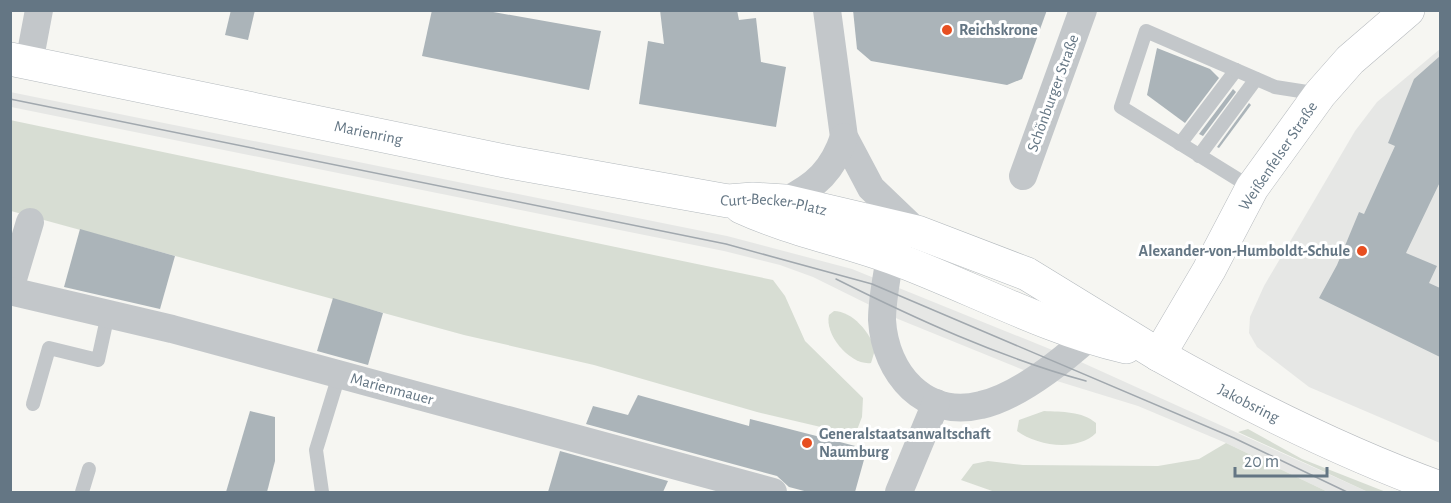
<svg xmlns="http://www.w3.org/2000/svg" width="1451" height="503" font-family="'Alegreya Sans',sans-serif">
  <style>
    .built { fill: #e6e7e5 }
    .green { fill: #d7ddd3 }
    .building { fill: #abb4b9 }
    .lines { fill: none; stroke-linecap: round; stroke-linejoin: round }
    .secondary-casing { stroke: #b3b9bd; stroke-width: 34 }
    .primary-casing { stroke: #b6babe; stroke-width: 34 }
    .lane { stroke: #c3c7ca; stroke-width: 14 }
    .street { stroke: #c3c7ca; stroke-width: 28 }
    .secondary { stroke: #fff; stroke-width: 33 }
    .primary { stroke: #fff; stroke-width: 33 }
    .tram { stroke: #a1a8ae; stroke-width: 1.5 }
    .poi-dot { fill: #e74f21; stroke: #fff; stroke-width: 2 }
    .labels { text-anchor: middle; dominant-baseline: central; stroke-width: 6; stroke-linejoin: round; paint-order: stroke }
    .poi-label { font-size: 16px; font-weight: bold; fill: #647684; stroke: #fff; text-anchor: start }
    .street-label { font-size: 16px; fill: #647684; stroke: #fff }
  </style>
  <rect width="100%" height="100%" fill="#f6f6f2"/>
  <g class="built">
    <polygon points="1440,49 1440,443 1309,387 1257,347 1249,333 1250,317 1264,286 1355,131 1377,102"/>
    <polygon points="10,92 727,236 852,269 1072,358 1368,492 1328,492 1226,443 1138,406 1031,373 898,319 813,277 780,265 724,251 11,107"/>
  </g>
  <g class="green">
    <polygon points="10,120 773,280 785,296 805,341 863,398 862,417 855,435 757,412 594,365 464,335 11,211"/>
    <path d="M834,311C852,311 871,333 875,350L871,363C851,366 824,335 829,315Z"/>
    <path d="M1044,411C1062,412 1082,411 1096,423V433C1077,452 1037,446 1017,431L1019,420Z"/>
    <polygon points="1248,429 1302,459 1386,492 1368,492 1238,432"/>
    <polygon points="1226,443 1328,492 995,492 961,480 973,464 988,461 1023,465 1158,466 1199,459"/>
  </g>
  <g class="building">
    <polygon points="231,10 255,10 248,40 225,35"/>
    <polygon points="432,10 482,10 601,31 589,90 422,56"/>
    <polygon points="660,10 737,10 739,20 756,18 761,62 786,67 776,127 639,104 648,41 664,44"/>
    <polygon points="853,10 1047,10 1022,79 1007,85 871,61 857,49"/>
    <polygon points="1157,48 1210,69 1219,78 1185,123 1147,95"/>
    <polygon points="1440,56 1440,182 1406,253 1437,266 1429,283 1440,288 1440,357 1319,298 1337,265 1359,212 1364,214 1395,146 1388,143 1414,79"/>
    <polygon points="1233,89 1236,92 1203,136 1199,134"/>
    <polygon points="1249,103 1251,105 1219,148 1217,147"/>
    <polygon points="80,229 175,256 160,309 64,287"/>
    <polygon points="333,298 383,313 368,365 317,351"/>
    <polygon points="638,395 749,426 750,419 867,449 855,492 808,492 789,487 777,476 586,424 593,406 628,415"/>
    <polygon points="250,411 275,417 275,461 267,492 226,492"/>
    <polygon points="560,451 668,481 663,492 548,492"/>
  </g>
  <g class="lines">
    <defs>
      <g id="secondary">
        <path id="s1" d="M10,59L510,162L728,201L753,199L785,201L917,232L1027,274L1159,355"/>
        <path d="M741,207C791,230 845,240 896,259C973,288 1046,328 1126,347"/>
      </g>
      <g id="primary">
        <path id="s2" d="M1408,10L1350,60L1320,94L1252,188L1209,270L1159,355C1251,407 1341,452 1440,488"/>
      </g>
    </defs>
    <use href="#secondary" class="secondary-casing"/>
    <use href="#primary" class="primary-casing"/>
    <g class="lane">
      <polyline points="1180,144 1236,70"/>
      <polyline points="1199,156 1256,79"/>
      <polyline points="1252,188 1121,107 1146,31 1275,87 1320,94"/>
      <polyline points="33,404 49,348 98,360 108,314"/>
      <polyline points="82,492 89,469"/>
      <polyline points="322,492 316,450 339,375"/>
    </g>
    <g class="street">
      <polyline points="827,10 844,137 871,188 917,232"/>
      <polyline points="29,63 39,10"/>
      <polyline points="1023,176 1083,10"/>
      <path d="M785,201C816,186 833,170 844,137"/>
      <path d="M890,257C887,277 882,299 882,320C885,374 925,419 981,405C1017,397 1062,361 1089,337"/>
      <polyline points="10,289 30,222"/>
      <polyline points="10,291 172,329 773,492"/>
      <polyline points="899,492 936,403"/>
    </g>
    <use href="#secondary" class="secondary"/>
    <use href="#primary" class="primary"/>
    <g class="tram">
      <polyline points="10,99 726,244 872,284 1234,438 1347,492"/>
      <path d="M836,279C916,319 999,357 1086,381"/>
    </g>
  </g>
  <g class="poi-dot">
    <circle cx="947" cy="30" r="6"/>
    <circle cx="1362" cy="251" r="6"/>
    <circle cx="807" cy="443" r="6"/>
  </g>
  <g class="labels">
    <g class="poi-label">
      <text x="959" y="30">Reichskrone</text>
      <text x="1350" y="251" text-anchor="end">Alexander-von-Humboldt-Schule</text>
      <text x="819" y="434">Generalstaatsanwaltschaft<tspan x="819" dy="18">Naumburg</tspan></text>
    </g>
    <g class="street-label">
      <text transform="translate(1053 93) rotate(-70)">Schönburger Straße</text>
      <text stroke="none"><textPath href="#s1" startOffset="366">Marienring</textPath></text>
      <text transform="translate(1278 156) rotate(-56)">Weißenfelser Straße</text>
      <text stroke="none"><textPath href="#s1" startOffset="778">Curt-Becker-Platz</textPath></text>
      <text transform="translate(392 389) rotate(15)">Marienmauer</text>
      <text stroke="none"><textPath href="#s2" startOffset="531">Jakobsring</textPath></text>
    </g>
  </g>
  <rect width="1451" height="503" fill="none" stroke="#647684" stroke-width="24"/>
  <path d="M1235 467v9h92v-9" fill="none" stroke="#647684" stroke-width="3"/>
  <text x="1244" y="467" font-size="18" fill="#647684" stroke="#ffffff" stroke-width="4.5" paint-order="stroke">20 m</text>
</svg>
